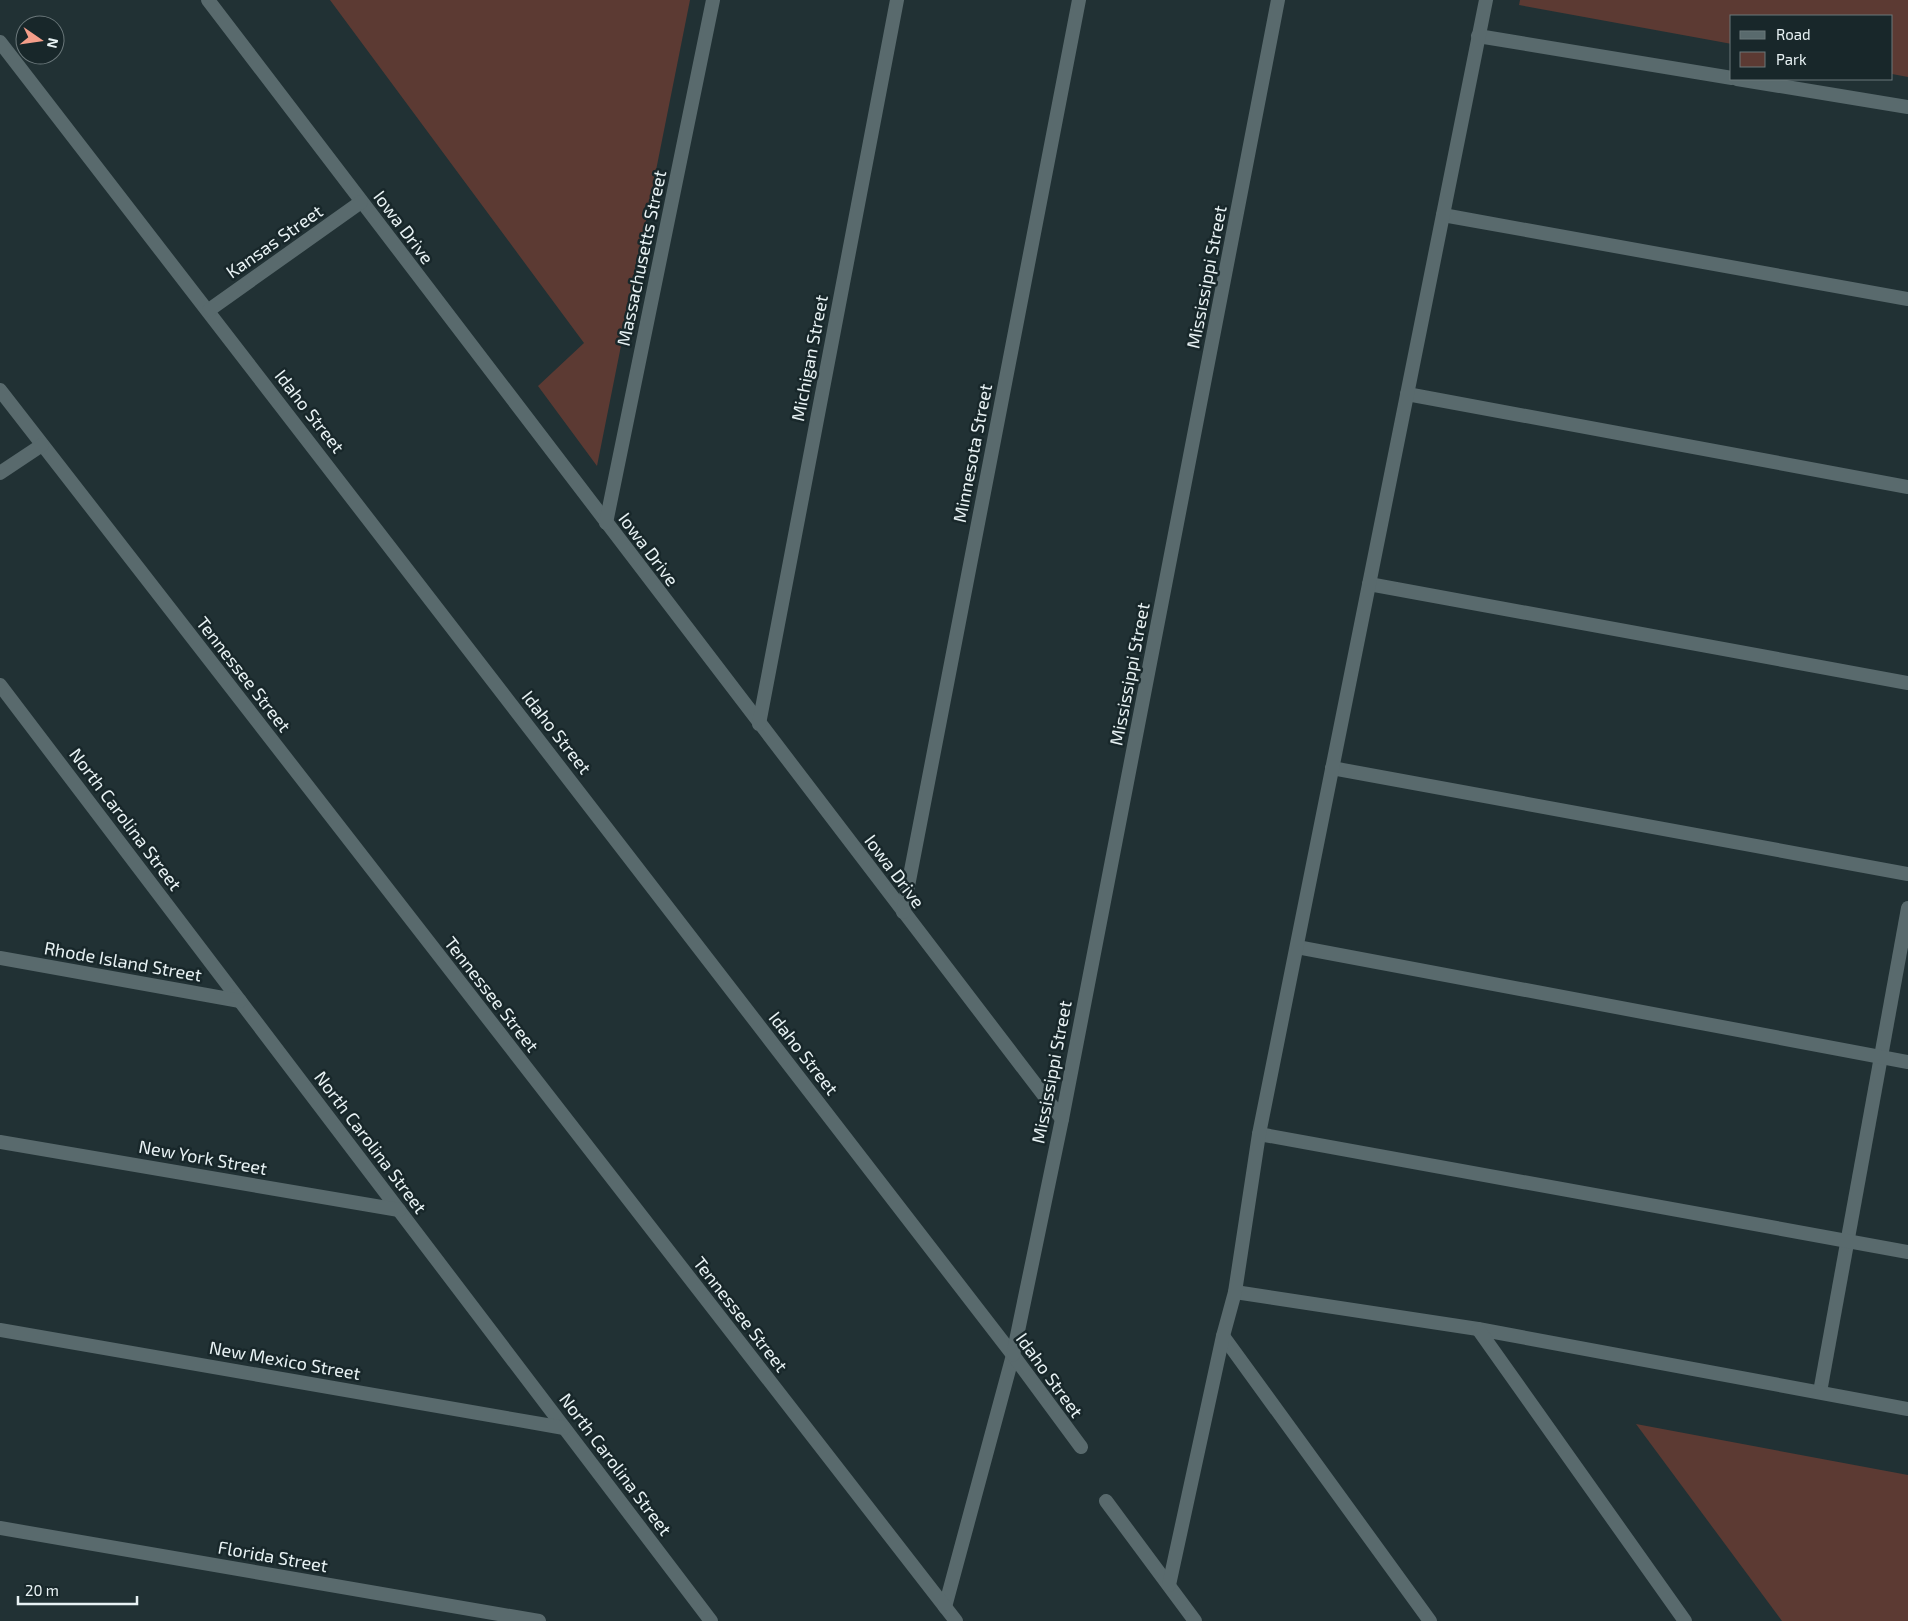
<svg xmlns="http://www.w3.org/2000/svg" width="1908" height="1621" font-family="'Exo 2',sans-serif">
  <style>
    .green { fill: #5c3a33 }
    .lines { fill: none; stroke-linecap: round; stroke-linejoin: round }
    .service { stroke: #596a6d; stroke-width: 14 }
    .minor { stroke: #596a6d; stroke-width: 14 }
    .labels { text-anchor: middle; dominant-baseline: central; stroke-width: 5; stroke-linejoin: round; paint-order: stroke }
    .street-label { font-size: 18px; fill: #e8f2f4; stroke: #18272a }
  </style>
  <rect width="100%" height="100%" fill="#213134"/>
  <g class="green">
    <polygon points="330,0 690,0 597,466 538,386 584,343"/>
    <polygon points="1520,0 1908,0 1908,77 1892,74 1892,16 1732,16 1732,44 1519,5"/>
    <polygon points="1636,1424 1908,1475 1908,1621 1782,1621"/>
  </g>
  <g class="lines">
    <g class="service">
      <polyline points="1820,1392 1908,908"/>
      <polyline points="945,1607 1013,1355"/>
    </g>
    <g class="minor">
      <polyline points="208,0 1062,1119"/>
      <polyline points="1478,36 1732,78"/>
      <polyline points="0,42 1013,1355 1081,1447"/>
      <polyline points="1737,79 1908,107"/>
      <polyline points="1443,215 1908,299"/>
      <polyline points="209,310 361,202"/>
      <polyline points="0,390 956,1621"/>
      <polyline points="1407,394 1908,487"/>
      <polyline points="0,473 42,445"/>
      <polyline points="606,523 713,0"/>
      <polyline points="1369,584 1908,683"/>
      <polyline points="0,685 711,1621"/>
      <polyline points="759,724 897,0"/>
      <polyline points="1332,768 1908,874"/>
      <polyline points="903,912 1079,0"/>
      <polyline points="1297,947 1908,1062"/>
      <polyline points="0,958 240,1001"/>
      <polyline points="1259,1134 1908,1252"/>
      <polyline points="0,1142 399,1210"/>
      <polyline points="1235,1292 1478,1329 1908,1409"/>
      <polyline points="1478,1329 1685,1621"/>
      <polyline points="0,1330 564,1428"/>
      <polyline points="1223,1336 1430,1621"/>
      <polyline points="1013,1355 1062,1119 1278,0"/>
      <polyline points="1106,1501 1195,1621"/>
      <polyline points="0,1528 539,1621"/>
      <polyline points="1169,1585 1223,1336 1235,1292 1259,1134 1486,0"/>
    </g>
  </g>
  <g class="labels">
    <g class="street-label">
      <text transform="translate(404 227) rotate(53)">Iowa Drive</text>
      <text transform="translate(274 241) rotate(-35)">Kansas Street</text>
      <text transform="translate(641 258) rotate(-78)">Massachusetts Street</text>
      <text transform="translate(1206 277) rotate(-79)">Mississippi Street</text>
      <text transform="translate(809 358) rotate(-79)">Michigan Street</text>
      <text transform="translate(310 411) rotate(52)">Idaho Street</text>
      <text transform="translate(972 453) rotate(-79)">Minnesota Street</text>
      <text transform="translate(649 549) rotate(53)">Iowa Drive</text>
      <text transform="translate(244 674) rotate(52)">Tennessee Street</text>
      <text transform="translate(1129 674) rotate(-79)">Mississippi Street</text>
      <text transform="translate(557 732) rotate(52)">Idaho Street</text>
      <text transform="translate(126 819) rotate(53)">North Carolina Street</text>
      <text transform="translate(895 871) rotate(53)">Iowa Drive</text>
      <text transform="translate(123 961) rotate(10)">Rhode Island Street</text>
      <text transform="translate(492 994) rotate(52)">Tennessee Street</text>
      <text transform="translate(804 1053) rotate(52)">Idaho Street</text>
      <text transform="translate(1051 1072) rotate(-79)">Mississippi Street</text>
      <text transform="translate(371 1142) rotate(53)">North Carolina Street</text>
      <text transform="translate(203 1157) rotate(10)">New York Street</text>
      <text transform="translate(741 1314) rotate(52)">Tennessee Street</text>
      <text transform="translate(285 1360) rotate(10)">New Mexico Street</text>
      <text transform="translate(1050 1375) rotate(54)">Idaho Street</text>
      <text transform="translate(616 1464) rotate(53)">North Carolina Street</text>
      <text transform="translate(273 1556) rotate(10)">Florida Street</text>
    </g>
  </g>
  <rect x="1730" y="15" width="162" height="65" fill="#18272a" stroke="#6b787b"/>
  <rect x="1740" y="31" width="25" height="8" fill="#596a6d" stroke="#6b787b"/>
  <text x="1776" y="40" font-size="15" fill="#e8f2f4">Road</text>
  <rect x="1740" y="52" width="25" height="15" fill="#5c3a33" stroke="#6b787b"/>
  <text x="1776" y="65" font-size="15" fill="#e8f2f4">Park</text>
  <g transform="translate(40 40) rotate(103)"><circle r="24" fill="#18272a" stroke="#6b787b"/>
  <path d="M0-4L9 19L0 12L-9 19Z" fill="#f49e8a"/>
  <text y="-8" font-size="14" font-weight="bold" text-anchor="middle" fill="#e8f2f4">N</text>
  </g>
  <path d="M18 1596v8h119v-8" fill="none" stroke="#e8f2f4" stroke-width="2.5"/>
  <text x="25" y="1596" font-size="15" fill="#e8f2f4" stroke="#18272a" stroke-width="4" paint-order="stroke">20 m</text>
</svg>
